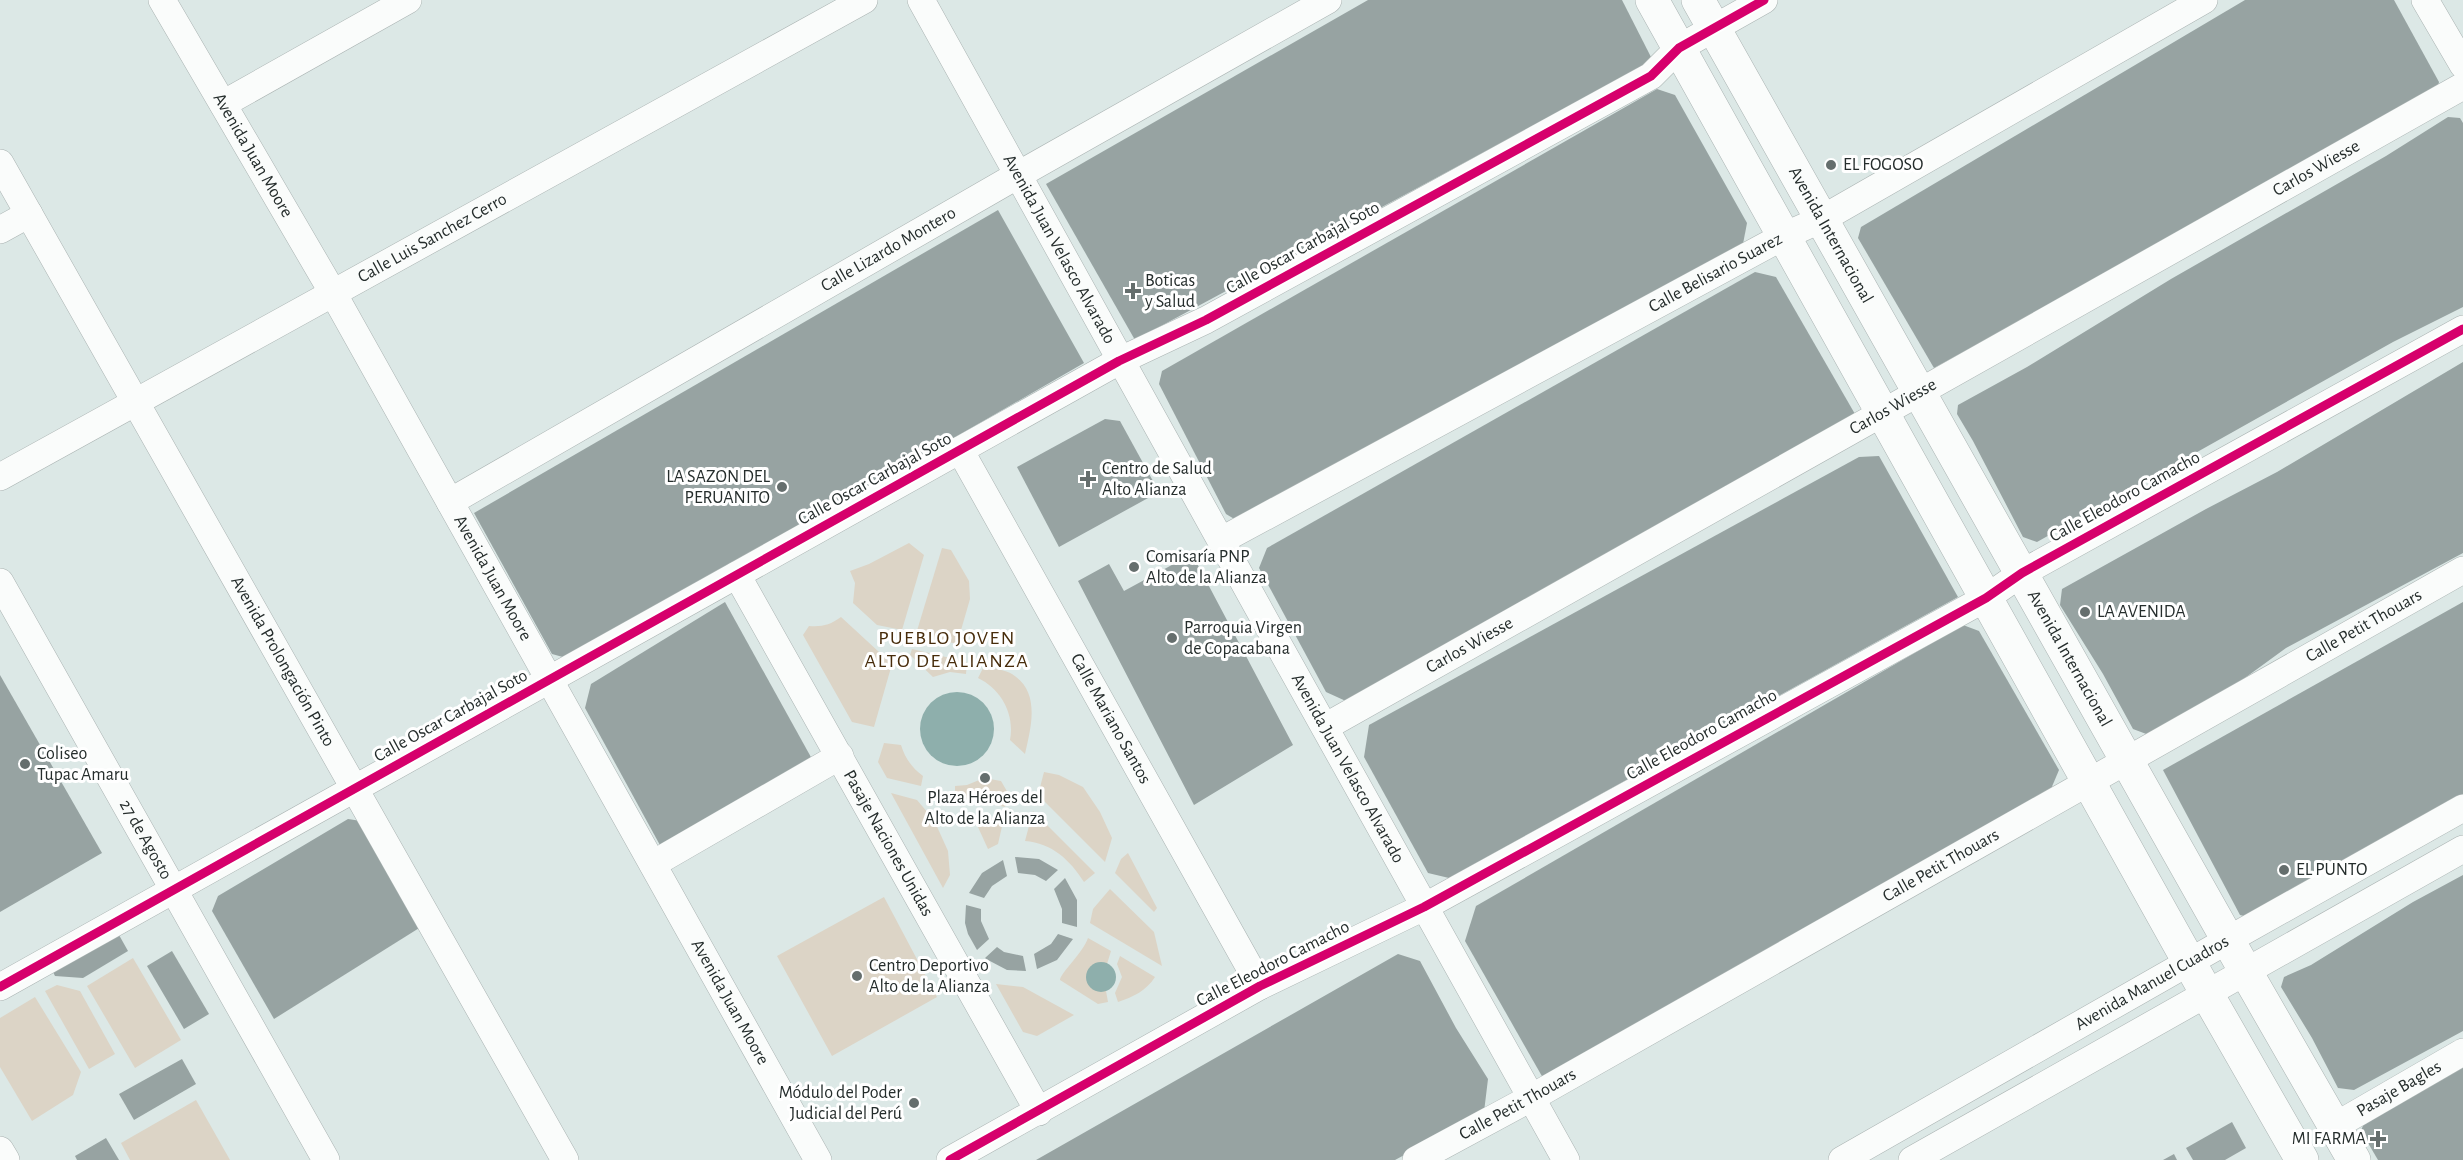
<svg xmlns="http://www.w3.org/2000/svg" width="2463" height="1160" font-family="'Alegreya Sans',sans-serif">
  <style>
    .green { fill: #dcd4c6 }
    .water { fill: #8eafac }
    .building { fill: #97a3a2 }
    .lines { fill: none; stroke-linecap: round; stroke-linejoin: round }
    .minor-casing { stroke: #aab3b2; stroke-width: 28 }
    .major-casing { stroke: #aab3b2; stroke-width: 34 }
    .minor { stroke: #fafcfb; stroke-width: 27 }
    .major { stroke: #fafcfb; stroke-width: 33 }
    .cycleway-casing { stroke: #fff; stroke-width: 13 }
    .cycleway { stroke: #d6006c; stroke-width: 9 }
    .poi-dot { fill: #656e6d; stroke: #fff; stroke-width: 2 }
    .labels { text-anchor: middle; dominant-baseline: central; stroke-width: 6; stroke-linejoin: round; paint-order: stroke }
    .street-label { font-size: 18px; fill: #252d2c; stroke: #fff }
    .poi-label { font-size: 18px; fill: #252d2c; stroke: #fff; text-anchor: start }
    .neighbourhood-label { font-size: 20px; letter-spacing: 1.5px; fill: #472c0b; stroke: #fff }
  </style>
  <rect width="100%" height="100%" fill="#dce8e6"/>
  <g class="green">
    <polygon points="909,543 924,555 902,630 877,625 853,603 855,583 850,571 869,564"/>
    <polygon points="942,548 951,550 969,581 970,599 957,644 916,634"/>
    <path d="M841,617L892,664L874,727L852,722L803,635L809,626C822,627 830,625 841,617Z"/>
    <polygon points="912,649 967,662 966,674 950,672 933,677 910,655"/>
    <path d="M984,666C992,668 1005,670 1012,674C1041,692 1031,727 1025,754L1010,740C1015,714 1001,689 978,678Z"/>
    <path d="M884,743L901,745C905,758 912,768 923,776L921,786L887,778L878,762Z"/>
    <polygon points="1044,772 1059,775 1083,787 1100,812 1112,838 1105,862 1038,795"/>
    <polygon points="984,778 1001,781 1008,793 1005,807 955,795 955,786 967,785"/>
    <polygon points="891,793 917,800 934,820 948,851 950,875 943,888"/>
    <path d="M1033,811L1095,873L1084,882C1070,860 1052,843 1025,841Z"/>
    <polygon points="972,814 1003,822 998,844 988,849"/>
    <polygon points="1128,853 1157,908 1154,912 1115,873 1121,859"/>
    <polygon points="1110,889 1154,932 1162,966 1090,923 1093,909"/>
    <polygon points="884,897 937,997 832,1056 777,956"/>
    <path d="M1088,938L1111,951L1107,964L1103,963L1096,991H1106L1108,1002L1098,1004L1060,980C1061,972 1083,953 1088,938Z"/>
    <path d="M1120,956L1155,977C1146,991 1133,997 1118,1002L1115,993L1122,977L1117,964Z"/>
    <polygon points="133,958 181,1040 135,1068 87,986"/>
    <polygon points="996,984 1023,987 1074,1015 1037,1036 1023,1032"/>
    <polygon points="57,985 80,991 115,1054 89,1069 45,991"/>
    <polygon points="35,997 81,1072 73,1095 32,1121 0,1067 0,1018"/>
    <polygon points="196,1100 230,1160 130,1160 121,1143"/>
  </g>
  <g class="water">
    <circle cx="957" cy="729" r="37"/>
    <circle cx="1101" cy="977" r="15"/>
  </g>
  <g class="building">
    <polygon points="1368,0 1622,0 1653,61 1135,340 1046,184"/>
    <polygon points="2245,0 2394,0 2439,82 2436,94 1934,368 1858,238 1861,227"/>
    <polygon points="1657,89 1675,95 1747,223 1743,244 1241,523 1226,514 1159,384 1162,371"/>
    <polygon points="2448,117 2460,118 2463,123 2463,307 2393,342 2037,542 2023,537 1973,441 1957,414 1958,405 2027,367 2171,279 2386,156"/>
    <polygon points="998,210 1084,363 570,659 552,654 474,513"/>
    <polygon points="1755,272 1776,277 1859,421 1348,702 1326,692 1259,568 1267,548"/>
    <polygon points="2463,362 2463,553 2286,648 2216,699 2149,735 2133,729 2103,674 2060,605 2062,589 2206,509 2277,472"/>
    <polygon points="1105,419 1120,421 1159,492 1059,547 1017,467"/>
    <polygon points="1879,456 1958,597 1449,878 1428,873 1364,757 1369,725 1859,457"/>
    <polygon points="1192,554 1293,745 1194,805 1078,581 1109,564 1124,591"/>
    <polygon points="725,602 812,759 661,847 585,708 591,684"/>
    <polygon points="2463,602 2463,794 2248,917 2240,915 2163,770"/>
    <polygon points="1963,625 1979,631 2059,770 2048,796 1543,1078 1465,941 1476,906"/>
    <polygon points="0,675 102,853 0,912"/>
    <polygon points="348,819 361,821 424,925 274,1019 212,911 218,896"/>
    <polygon points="1015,857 1039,859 1058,870 1046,881 1035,875 1018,873"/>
    <polygon points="1003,860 1007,876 992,886 984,898 969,893 982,873"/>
    <polygon points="2463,875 2463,1031 2354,1090 2338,1088 2312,1038 2281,987 2284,977 2311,965 2413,902"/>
    <polygon points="1065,878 1077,900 1077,927 1062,923 1062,909 1054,889"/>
    <polygon points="966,905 981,909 981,921 989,939 977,950 968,934 965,923"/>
    <polygon points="1058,934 1073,939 1057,960 1037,969 1034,954 1051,944"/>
    <polygon points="119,935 128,951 83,978 55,976 53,972"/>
    <polygon points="997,947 1004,952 1023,956 1026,971 1007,970 988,960 985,958"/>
    <polygon points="172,951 209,1014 184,1029 147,966"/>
    <polygon points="1398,954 1420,961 1456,1028 1488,1079 1484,1112 1395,1160 1036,1160"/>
    <polygon points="182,1059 196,1084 134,1120 119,1094"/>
    <polygon points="2463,1064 2463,1160 2378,1160 2361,1131 2366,1117"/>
    <polygon points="2232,1122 2246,1148 2225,1160 2193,1160 2186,1148"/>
    <polygon points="106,1138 119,1160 77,1160 75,1156"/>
    <polygon points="2174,1154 2177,1160 2163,1160"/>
  </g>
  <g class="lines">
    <defs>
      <g id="minor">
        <path id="s1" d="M162,0L333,293L818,1160"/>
        <path id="s2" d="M921,0C1135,387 1350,774 1566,1160"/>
        <polyline points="2425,0 2463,65"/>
        <polyline points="223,104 408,0"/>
        <path id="s3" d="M0,163L565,1160"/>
        <polyline points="0,230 29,214"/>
        <path id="s4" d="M960,450L1260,986"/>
        <path id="s5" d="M0,477L864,0"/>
        <path id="s6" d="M450,502L1018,175L1328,0"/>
        <path id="s7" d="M1222,540L1784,236L1822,219L2204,0"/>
        <path id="s8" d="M737,575L1039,1112"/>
        <path id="s9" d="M0,582L326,1160"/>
        <path id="s10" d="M1325,727L2463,86"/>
        <polyline points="653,864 840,756"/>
        <polyline points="0,987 1119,361 1206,320 1651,76 1679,48 1764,0"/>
        <path id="s11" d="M2335,1126L2463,1052"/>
        <polyline points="0,1150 6,1160"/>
        <polyline points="950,1160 1260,986 1424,907 1986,598 2022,573 2463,329"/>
        <path id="s12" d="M1416,1160L1531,1098L2463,570"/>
        <path id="s13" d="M1842,1160L2228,940L2463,808"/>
        <polyline points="1912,1160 2463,849"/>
      </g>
      <g id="major">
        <polyline points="1652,0 2207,994 2302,1160"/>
        <path id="s14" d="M1698,0L2246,972L2354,1160"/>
      </g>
    </defs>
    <use href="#minor" class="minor-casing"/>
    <use href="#major" class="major-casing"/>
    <use href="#minor" class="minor"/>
    <use href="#major" class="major"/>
    <defs>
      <g id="cycleway">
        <polyline points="0,987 1119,361 1206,320 1651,76 1679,48 1764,0"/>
        <polyline points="950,1160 1260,986 1424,907 1986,598 2022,573 2463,329"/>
      </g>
    </defs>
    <use href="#cycleway" class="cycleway-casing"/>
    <use href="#cycleway" class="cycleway"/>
  </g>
  <g class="poi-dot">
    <circle cx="1831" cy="165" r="6"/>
    <path d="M1130 282h6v6h6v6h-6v6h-6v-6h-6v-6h6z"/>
    <path d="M1085 470h6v6h6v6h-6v6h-6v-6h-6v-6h6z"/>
    <circle cx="782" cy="487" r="6"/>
    <circle cx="1134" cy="567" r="6"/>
    <circle cx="2085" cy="612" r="6"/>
    <circle cx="1172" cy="638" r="6"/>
    <circle cx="25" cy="764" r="6"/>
    <circle cx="985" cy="778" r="6"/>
    <circle cx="2284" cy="870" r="6"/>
    <circle cx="857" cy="976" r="6"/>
    <circle cx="914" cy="1103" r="6"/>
    <path d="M2375 1130h6v6h6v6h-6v6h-6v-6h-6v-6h6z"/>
  </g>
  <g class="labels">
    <g class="street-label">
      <text stroke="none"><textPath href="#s1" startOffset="180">Avenida Juan Moore</textPath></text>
      <text stroke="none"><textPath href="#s10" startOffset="1138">Carlos Wiesse</textPath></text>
      <text stroke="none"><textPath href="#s14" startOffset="270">Avenida Internacional</textPath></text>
      <text stroke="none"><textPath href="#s5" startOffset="494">Calle Luis Sanchez Cerro</textPath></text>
      <text transform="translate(1303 248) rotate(-29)">Calle Oscar Carbajal Soto</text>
      <text stroke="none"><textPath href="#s6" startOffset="506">Calle Lizardo Montero</textPath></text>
      <text stroke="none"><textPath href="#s2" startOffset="285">Avenida Juan Velasco Alvarado</textPath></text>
      <text stroke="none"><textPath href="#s7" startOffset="561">Calle Belisario Suarez</textPath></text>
      <text stroke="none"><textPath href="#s10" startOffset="652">Carlos Wiesse</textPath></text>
      <text transform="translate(875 479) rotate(-29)">Calle Oscar Carbajal Soto</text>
      <text transform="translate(2125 497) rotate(-29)">Calle Eleodoro Camacho</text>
      <text stroke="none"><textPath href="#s1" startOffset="666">Avenida Juan Moore</textPath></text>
      <text stroke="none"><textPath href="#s12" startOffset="1088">Calle Petit Thouars</textPath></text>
      <text stroke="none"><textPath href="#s10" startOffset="166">Carlos Wiesse</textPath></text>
      <text stroke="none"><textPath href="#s14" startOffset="756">Avenida Internacional</textPath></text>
      <text stroke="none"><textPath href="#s3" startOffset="573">Avenida Prolongación Pinto</textPath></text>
      <text transform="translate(451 716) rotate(-29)">Calle Oscar Carbajal Soto</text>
      <text stroke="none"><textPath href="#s4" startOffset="308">Calle Mariano Santos</textPath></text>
      <text transform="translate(1702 735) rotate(-29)">Calle Eleodoro Camacho</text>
      <text stroke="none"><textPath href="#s2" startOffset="879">Avenida Juan Velasco Alvarado</textPath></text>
      <text stroke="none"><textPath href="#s9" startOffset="296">27 de Agosto</textPath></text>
      <text stroke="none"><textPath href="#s8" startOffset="308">Pasaje Naciones Unidas</textPath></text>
      <text stroke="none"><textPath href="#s12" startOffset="602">Calle Petit Thouars</textPath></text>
      <text transform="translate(1273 964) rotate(-27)">Calle Eleodoro Camacho</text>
      <text stroke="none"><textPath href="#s13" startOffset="357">Avenida Manuel Cuadros</textPath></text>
      <text stroke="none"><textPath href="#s1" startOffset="1152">Avenida Juan Moore</textPath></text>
      <text stroke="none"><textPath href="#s11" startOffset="74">Pasaje Bagles</textPath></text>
      <text stroke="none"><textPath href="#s12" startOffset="116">Calle Petit Thouars</textPath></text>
    </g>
    <g class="poi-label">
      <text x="1843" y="165">EL FOGOSO</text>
      <text x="1145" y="281">Boticas<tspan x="1145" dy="21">y Salud</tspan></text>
      <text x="1102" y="469">Centro de Salud<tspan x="1102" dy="21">Alto Alianza</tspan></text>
      <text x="770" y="477" text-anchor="end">LA SAZON DEL<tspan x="770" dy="21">PERUANITO</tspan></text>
      <text x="1146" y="557">Comisaría PNP<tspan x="1146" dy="21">Alto de la Alianza</tspan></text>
      <text x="2097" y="612">LA AVENIDA</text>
      <text x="1184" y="628">Parroquia Virgen<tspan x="1184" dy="21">de Copacabana</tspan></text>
      <text x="37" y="754">Coliseo<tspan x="37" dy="21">Tupac Amaru</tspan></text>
      <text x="985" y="798" text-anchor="middle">Plaza Héroes del<tspan x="985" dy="21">Alto de la Alianza</tspan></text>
      <text x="2296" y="870">EL PUNTO</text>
      <text x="869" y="966">Centro Deportivo<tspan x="869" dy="21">Alto de la Alianza</tspan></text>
      <text x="902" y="1093" text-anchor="end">Módulo del Poder<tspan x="902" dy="21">Judicial del Perú</tspan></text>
      <text x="2366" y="1139" text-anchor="end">MI FARMA</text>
    </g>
    <g class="neighbourhood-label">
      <text x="947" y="638">PUEBLO JOVEN<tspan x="947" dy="23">ALTO DE ALIANZA</tspan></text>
    </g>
  </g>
</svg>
